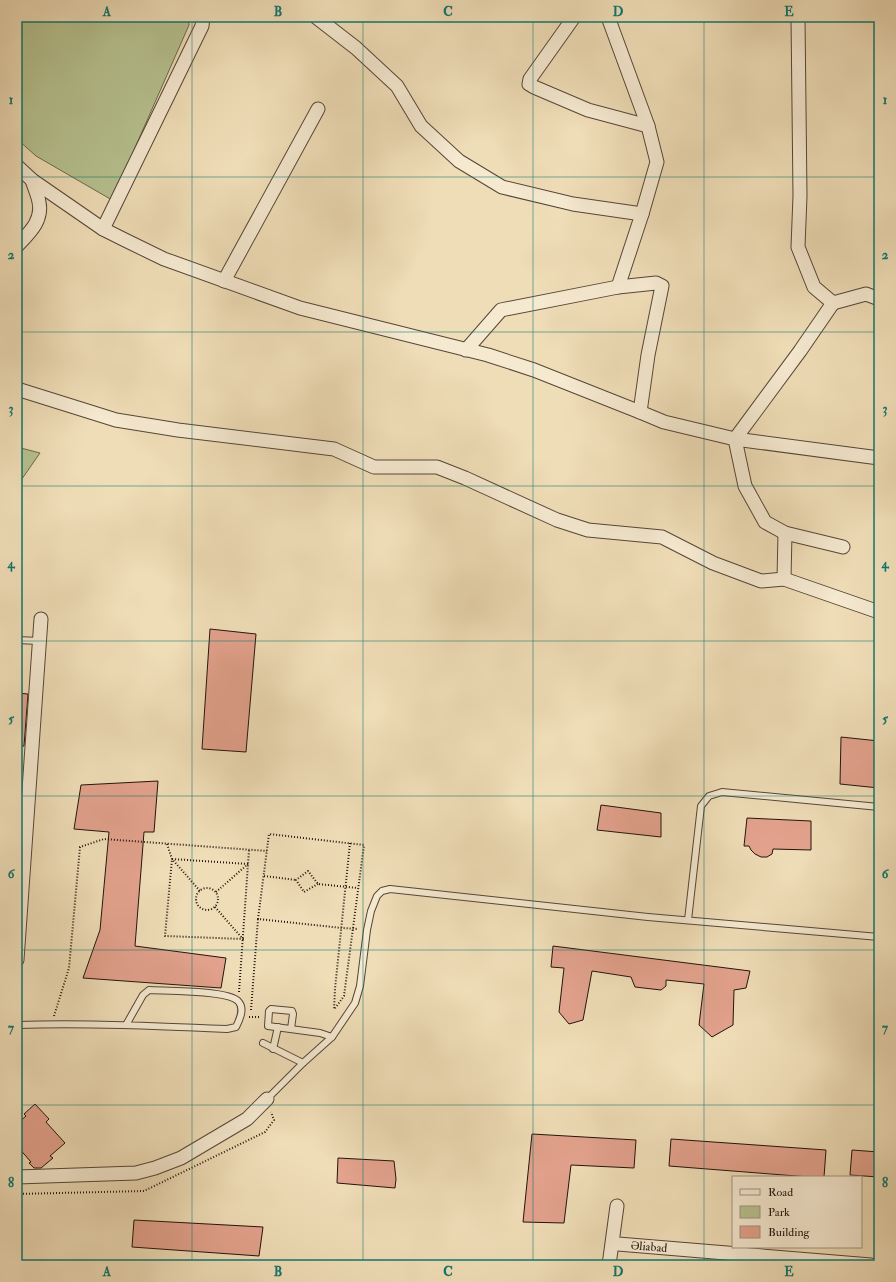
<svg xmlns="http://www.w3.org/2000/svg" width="896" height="1282" font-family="'IM FELL Double Pica',serif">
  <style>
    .green { fill: #b6c290; stroke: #6c6a4e }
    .building { fill: #e3a28d; stroke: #23130c }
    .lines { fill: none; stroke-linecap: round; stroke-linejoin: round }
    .lane-casing { stroke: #564637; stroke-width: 8 }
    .street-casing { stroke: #564637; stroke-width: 15 }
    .path { stroke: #23130c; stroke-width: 2; stroke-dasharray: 1 2; stroke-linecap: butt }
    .lane { stroke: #f5e9d0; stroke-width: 6 }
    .street { stroke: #f5e9d0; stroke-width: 13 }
    .grid { fill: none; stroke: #0f766e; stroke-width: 1; stroke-opacity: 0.55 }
    .labels { text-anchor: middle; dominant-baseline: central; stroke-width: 3; stroke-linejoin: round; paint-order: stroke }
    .street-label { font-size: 12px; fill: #23130c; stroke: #f5e9d0 }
    .neatline { fill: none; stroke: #0f766e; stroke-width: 1.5 }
    .grid-label { font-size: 13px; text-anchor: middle; font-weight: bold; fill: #0f766e }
  </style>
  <rect width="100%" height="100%" fill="#efddb7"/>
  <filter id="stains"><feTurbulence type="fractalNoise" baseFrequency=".005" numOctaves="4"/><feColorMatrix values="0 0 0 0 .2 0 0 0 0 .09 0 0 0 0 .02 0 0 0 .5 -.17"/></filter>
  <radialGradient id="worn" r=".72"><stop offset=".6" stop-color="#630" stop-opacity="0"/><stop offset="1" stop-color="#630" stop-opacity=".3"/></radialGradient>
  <g class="green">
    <polygon points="17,17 188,17 189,25 112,200 36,156 17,139"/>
    <polygon points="17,447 40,453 17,486"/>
  </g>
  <g class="building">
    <polygon points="210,629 256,634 246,752 202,749"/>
    <polygon points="17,693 28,694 24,746 17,746"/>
    <polygon points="841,737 879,741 879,788 840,784"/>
    <polygon points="158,781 154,832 144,832 135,946 226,958 221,988 83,978 100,930 109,832 74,829 81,785"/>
    <polygon points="601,805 661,813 661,837 597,830"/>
    <polygon points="747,818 811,821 811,850 773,849 772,854 767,857 761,857 755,854 751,850 749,846 744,846"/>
    <polygon points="553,946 750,971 746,988 734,990 733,1025 712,1037 699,1025 704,984 666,980 666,986 661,990 635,987 631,977 592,971 583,1020 569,1024 559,1012 564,968 551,967"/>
    <polygon points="35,1104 49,1119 46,1122 65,1143 50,1156 53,1158 41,1168 34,1168 29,1163 31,1162 17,1146 17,1124 26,1116 24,1114"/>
    <polygon points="532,1134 636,1140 634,1168 571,1165 564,1223 523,1222"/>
    <polygon points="671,1139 826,1150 824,1177 809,1177 669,1166"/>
    <polygon points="852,1150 879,1152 879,1177 850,1175"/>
    <polygon points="338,1158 394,1161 396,1179 395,1188 337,1183"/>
    <polygon points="134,1220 263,1227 259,1256 132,1247"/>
  </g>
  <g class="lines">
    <defs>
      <g id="lane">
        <polyline points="17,640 39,641"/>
        <polyline points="688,920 701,806 709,796 722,792 879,807"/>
        <path d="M17,1025C87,1023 157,1026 227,1029L236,1027C240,1019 245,1008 238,1001C228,990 165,991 149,990L143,995L126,1025"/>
        <polyline points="291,1029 293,1014 292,1011 271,1009 269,1011 268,1026 320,1033 332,1037"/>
        <polyline points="263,1043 303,1063"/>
        <polyline points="273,1049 278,1027"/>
        <polyline points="267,1099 303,1063 332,1037 355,1003 360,986 367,930 371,911 377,896 382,891 390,889 648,917 879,937"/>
      </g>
      <g id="street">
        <polyline points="316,17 356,48 397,86 421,126 459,161 502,187 573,204 642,214"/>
        <polyline points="574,17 530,79 529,84 534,87 588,110 648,126"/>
        <polyline points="608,17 648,126 657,162 642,214 618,287"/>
        <polyline points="798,17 800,196 798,247 814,287 833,303 866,294 879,299"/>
        <polyline points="17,166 32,180 103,229 125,240 164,259 300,308 488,355 534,370 640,412 664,422 735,439 879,458"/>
        <polyline points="103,229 202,26 203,17"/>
        <path d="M17,246C29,233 43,221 39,202C38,195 34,187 32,180"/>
        <polyline points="224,281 318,109"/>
        <polyline points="833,303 800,351 735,439 745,486 765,522 785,533 843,547"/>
        <polyline points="466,350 501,310 618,287 656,283 662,286 648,355 640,412"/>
        <polyline points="17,389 116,420 178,430 334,449 374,467 437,467 465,478 557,520 588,530 662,537 713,563 761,581 784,579 879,612"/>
        <polyline points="784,579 785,533"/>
        <polyline points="17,960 41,619"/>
        <polyline points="17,1177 136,1173 155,1168 181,1158 247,1119 267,1099"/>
        <polyline points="618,1244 871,1265"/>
        <polyline points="609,1265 617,1206"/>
      </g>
    </defs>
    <use href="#lane" class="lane-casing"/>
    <use href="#street" class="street-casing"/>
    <g class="path">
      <polyline points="350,843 335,989 334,1009 336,1007 344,996 364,845 269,834 258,919 342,928 358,929"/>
      <polyline points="167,844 172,859 200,891"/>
      <polyline points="264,876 296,880"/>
      <polyline points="318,884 304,892 296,880 308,871 318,884 358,888"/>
      <circle cx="207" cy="899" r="11"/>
      <polyline points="216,892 248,864"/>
      <polyline points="215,907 243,939 165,936 172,859 248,864"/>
      <polyline points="239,992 249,850"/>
      <polyline points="251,1010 258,919"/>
      <polyline points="54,1016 69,968 80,847 104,839 267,851"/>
      <polyline points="249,1017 261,1017"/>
      <polyline points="17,1194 144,1191 265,1132 274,1120 271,1112"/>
    </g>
    <use href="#lane" class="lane"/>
    <use href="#street" class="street"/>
  </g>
  <path class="grid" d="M192,17V1265M363,17V1265M533,17V1265M704,17V1265M17,177H879M17,332H879M17,486H879M17,641H879M17,796H879M17,950H879M17,1105H879"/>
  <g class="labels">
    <g class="street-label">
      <text transform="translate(649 1247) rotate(5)">Əliabad</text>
    </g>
  </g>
  <rect width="896" height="1282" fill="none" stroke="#efddb7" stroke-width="44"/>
  <rect x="732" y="1176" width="130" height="72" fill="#f5e9d0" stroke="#a19382"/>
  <rect x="740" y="1189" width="20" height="6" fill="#f5e9d0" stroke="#a19382"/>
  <text x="768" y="1196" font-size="12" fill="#23130c">Road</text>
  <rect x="740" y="1206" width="20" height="12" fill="#b6c290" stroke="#a19382"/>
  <text x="768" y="1216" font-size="12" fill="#23130c">Park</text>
  <rect x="740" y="1226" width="20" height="12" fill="#e3a28d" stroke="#a19382"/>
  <text x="768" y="1236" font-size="12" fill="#23130c">Building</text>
  <rect x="22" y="22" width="852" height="1238" class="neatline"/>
  <g class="grid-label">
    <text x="107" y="16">A</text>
    <text x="278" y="16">B</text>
    <text x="448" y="16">C</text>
    <text x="618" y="16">D</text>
    <text x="789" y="16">E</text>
    <text x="11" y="104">1</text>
    <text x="885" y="104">1</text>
    <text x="11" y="259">2</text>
    <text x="885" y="259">2</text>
    <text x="11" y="413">3</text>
    <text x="885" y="413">3</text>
    <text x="11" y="568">4</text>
    <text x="885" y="568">4</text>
    <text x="11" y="723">5</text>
    <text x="885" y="723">5</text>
    <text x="11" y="878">6</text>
    <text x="885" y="878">6</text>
    <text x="11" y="1032">7</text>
    <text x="885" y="1032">7</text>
    <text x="11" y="1187">8</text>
    <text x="885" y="1187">8</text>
    <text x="107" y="1276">A</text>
    <text x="278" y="1276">B</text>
    <text x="448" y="1276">C</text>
    <text x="618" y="1276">D</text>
    <text x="789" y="1276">E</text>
  </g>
  <rect width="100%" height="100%" filter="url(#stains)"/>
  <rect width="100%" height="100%" fill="url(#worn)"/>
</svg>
